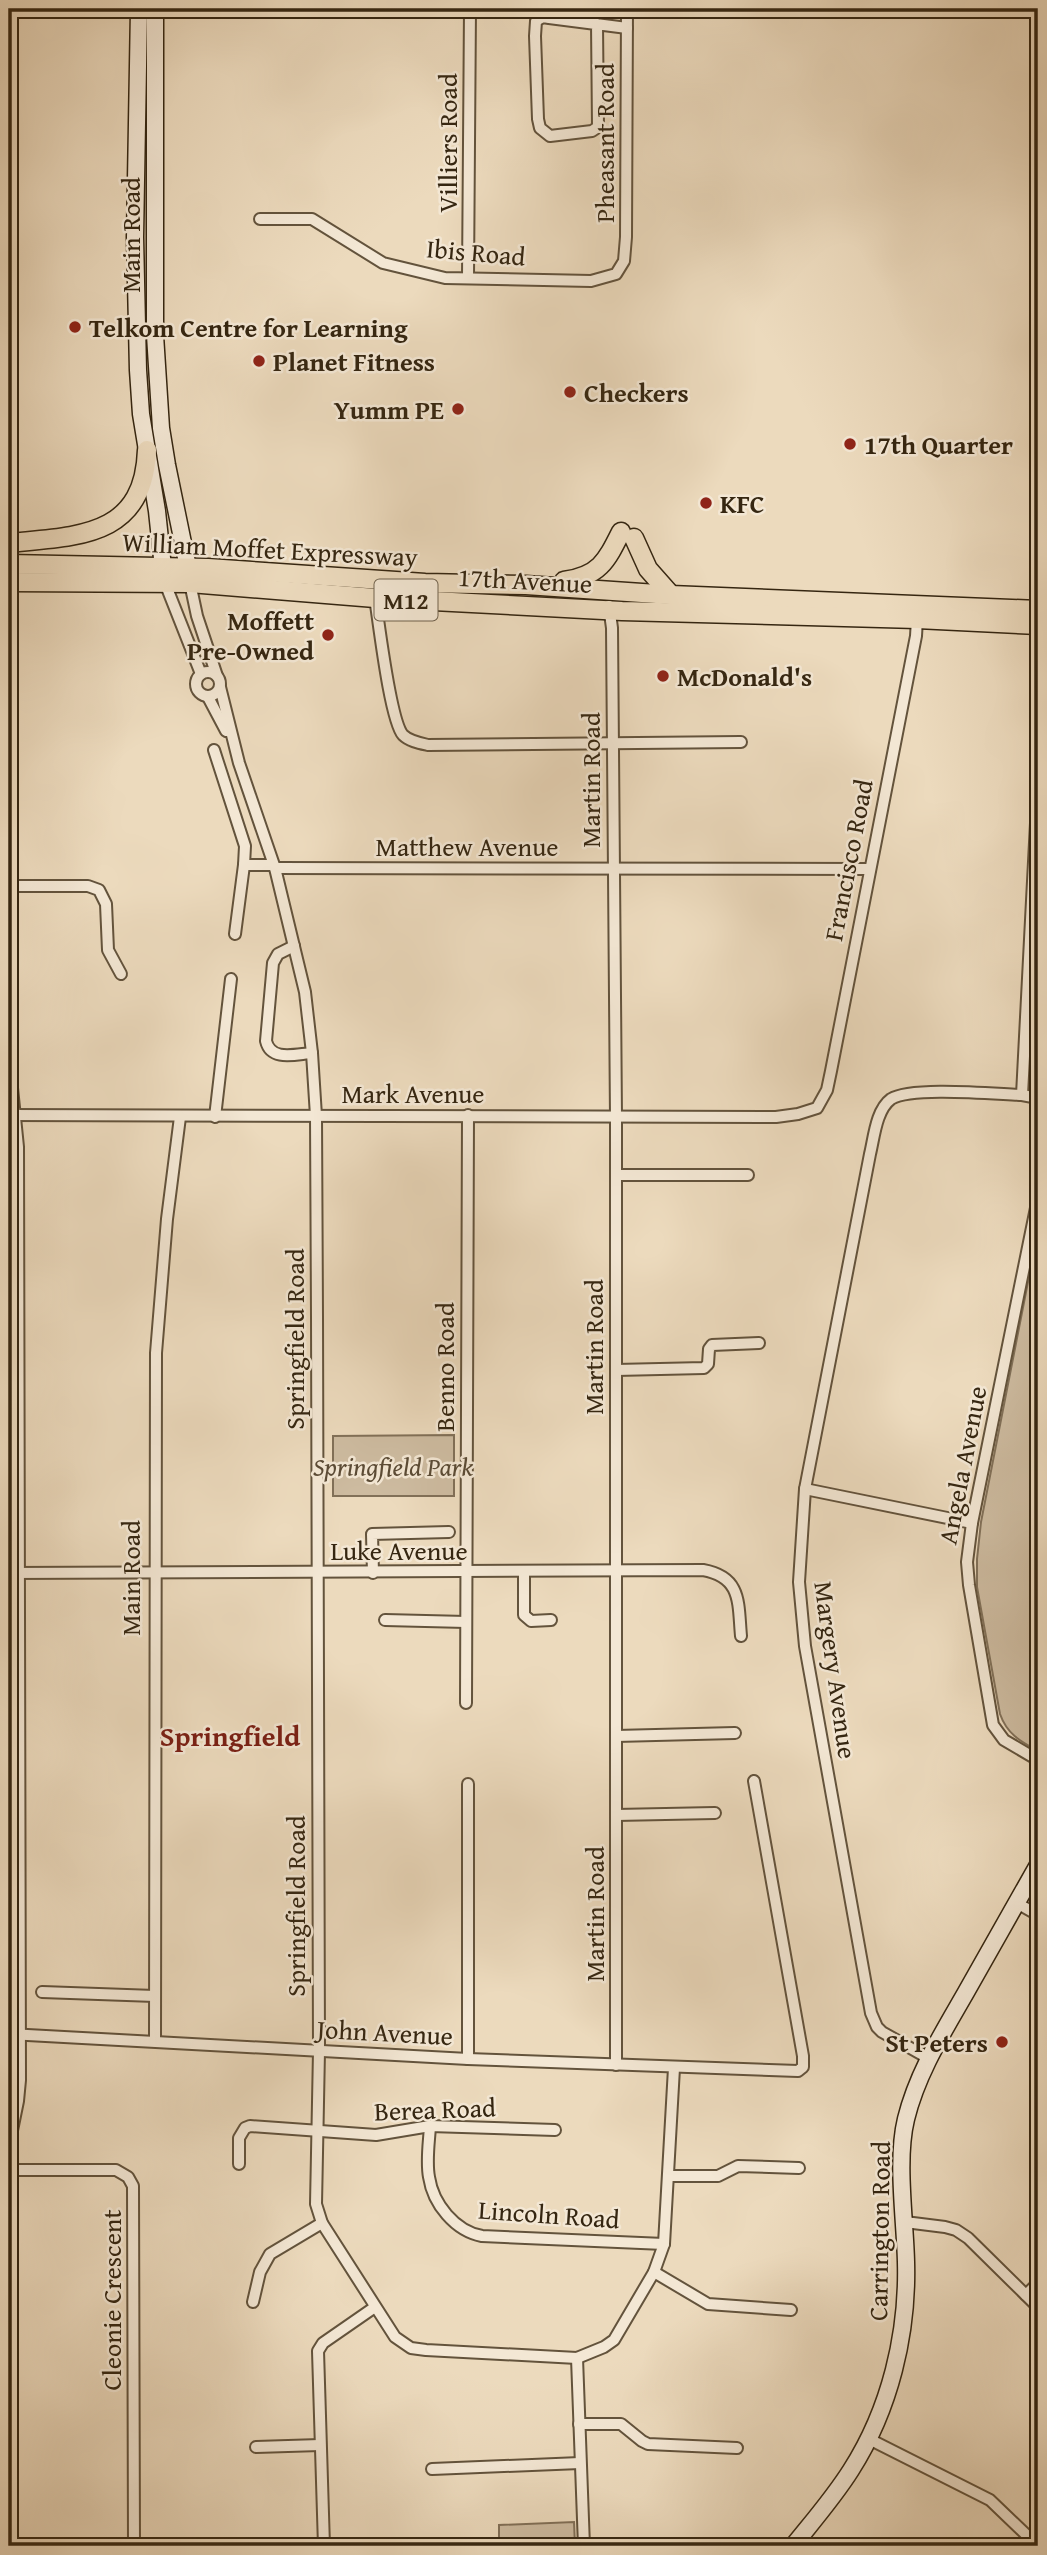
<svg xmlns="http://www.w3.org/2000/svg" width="1047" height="2555" font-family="'Gentium Book Plus',serif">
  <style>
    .green { fill: #cdbba0; stroke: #817058; stroke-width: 2 }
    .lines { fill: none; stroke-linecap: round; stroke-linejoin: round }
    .street-casing { stroke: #63533c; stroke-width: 14 }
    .secondary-casing { stroke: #352611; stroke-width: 19 }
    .primary-casing { stroke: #352611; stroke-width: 21 }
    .street { stroke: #f3e7d4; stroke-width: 10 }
    .secondary { stroke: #f3e7d4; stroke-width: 16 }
    .primary { stroke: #ecdabd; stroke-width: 18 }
    .poi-dot { fill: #8f2418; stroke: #f3e7d4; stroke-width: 2.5 }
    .labels { text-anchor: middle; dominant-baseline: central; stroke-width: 5; stroke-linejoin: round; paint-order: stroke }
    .shield { fill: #f3e7d4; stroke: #6e604c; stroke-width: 2 }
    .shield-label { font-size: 24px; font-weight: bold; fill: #352611 }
    .street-label { font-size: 26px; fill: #352611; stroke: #f3e7d4 }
    .poi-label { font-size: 26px; font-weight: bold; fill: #352611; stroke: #f3e7d4; text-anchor: start }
    .park-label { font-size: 26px; font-style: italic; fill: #5b4b35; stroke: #f3e7d4 }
    .neighbourhood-label { font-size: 28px; font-weight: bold; fill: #7a1f14; stroke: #f3e7d4 }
  </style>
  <rect width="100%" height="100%" fill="#ecdabd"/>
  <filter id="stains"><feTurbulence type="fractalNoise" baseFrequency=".00286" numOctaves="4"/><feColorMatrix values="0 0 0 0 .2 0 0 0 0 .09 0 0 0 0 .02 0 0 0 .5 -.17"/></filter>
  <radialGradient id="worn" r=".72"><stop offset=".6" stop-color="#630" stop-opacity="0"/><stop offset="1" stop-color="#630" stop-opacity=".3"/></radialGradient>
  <g class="green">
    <path d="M1038,1231V1751C1020,1741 1007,1734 1000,1714L977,1587V1559L981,1522Z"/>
    <polygon points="454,1435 454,1496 333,1496 333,1436"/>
    <polygon points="574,2522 575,2546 499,2546 499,2525"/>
  </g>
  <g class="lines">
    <defs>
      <g id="street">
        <polyline points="597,24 598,127 592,131 550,136 540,128 538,119 535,36 536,21 543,17 549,18 627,28"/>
        <polyline points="260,219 312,219 383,263 445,278 591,281 616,274 624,261 626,237 627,9"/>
        <polyline points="468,277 470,9"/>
        <polyline points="165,583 201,674"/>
        <polyline points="190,583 197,616 217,676"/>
        <path d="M375,598C379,623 390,720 403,735C409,741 419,743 428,745L741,742"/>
        <polyline points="609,606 612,628 616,1118 616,2065"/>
        <circle cx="208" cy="684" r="12"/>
        <polyline points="220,687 239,763 275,868 305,992 312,1053 316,1116 317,1316 319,2051 316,2204 322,2223 395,2337 411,2348 426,2350 577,2358 604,2347 614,2340 654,2272 664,2244 674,2068"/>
        <polyline points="208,697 226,731"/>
        <polyline points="214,750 245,846 244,865"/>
        <polyline points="275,868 869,869"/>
        <polyline points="9,886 88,886 99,890 106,904 108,950 121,974"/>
        <polyline points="235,934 244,865 273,865"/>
        <path d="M294,946L278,954L273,963L266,1041C271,1062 296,1054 312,1053"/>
        <polyline points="9,1036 12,1050 12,1088 18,1147 20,2080 18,2101 9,2145"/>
        <polyline points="1022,1095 1038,784"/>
        <polyline points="9,1115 776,1117 798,1114 817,1108 827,1090 831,1071 916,636 917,619"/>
        <polyline points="215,1117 231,979"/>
        <polyline points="616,1175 748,1175"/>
        <polyline points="1038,1198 972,1523 967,1562 969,1585 993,1725 1004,1740 1038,1760"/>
        <polyline points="616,1370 704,1368 708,1364 709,1349 712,1345 759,1343"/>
        <polyline points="805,1489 972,1523"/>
        <polyline points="524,1572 524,1615 531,1621 551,1620"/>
        <path d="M9,1573L703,1570C742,1577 738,1603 741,1636"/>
        <polyline points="373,1573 372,1534 449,1532"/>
        <polyline points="385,1620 466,1622"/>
        <polyline points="466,1703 468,1115"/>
        <polyline points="616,1736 735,1733"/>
        <polyline points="616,1815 715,1813"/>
        <polyline points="1017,1903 1038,1915"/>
        <polyline points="42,1992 155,1996"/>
        <polyline points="9,2034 468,2059 798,2071 803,2067 803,2056 754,1781"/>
        <polyline points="155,2041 156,1353 167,1219 180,1117"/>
        <path d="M928,2058L882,2032L877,2027L871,2013L805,1646L799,1582L805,1489L870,1154C874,1138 876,1110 891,1099C911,1086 995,1094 1022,1095L1038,1098"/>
        <polyline points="468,2059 468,1784"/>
        <path d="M430,2126C429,2143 426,2161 429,2177C433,2204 455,2231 482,2236L664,2244"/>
        <polyline points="239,2164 239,2138 245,2128 250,2126 376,2135 430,2126 555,2130"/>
        <polyline points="9,2170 116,2170 128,2177 133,2186 134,2546"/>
        <polyline points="669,2176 718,2176 738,2166 799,2168"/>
        <polyline points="905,2222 945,2227 956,2230 968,2238 1038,2307"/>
        <polyline points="654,2272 708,2304 791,2310"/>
        <polyline points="1026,2295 1038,2283"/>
        <polyline points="253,2302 260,2272 270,2254 322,2223"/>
        <polyline points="577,2358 584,2546"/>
        <polyline points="579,2424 621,2424 642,2441 648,2444 737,2448"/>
        <polyline points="869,2439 990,2500 1038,2546"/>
        <polyline points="256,2447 320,2445"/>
        <polyline points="432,2469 580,2463"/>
        <polyline points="324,2546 318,2351 323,2343 375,2307"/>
      </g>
      <g id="secondary">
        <polyline points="139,9 135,237 138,370 141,414 157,511 164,577"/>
        <polyline points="155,9 155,335 161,428 167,465 190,577"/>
        <path d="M793,2546C813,2521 834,2497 851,2470C890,2409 908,2334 906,2262C905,2219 896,2160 906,2119C917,2074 942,2034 965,1994C989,1951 1014,1908 1038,1865"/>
      </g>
      <g id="primary">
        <polyline points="634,538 648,569 671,595"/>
        <path d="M9,543C77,536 144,538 147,450"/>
        <polyline points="9,564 208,568 425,583 526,585 671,595 1038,610"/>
        <path d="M564,581C599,576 606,562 621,532"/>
        <polyline points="9,582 190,583 375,598 622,611 917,619 1038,625"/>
      </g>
    </defs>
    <use href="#street" class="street-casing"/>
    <use href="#secondary" class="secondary-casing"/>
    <use href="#primary" class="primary-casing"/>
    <use href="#street" class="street"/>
    <use href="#secondary" class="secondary"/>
    <use href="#primary" class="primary"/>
  </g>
  <g class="poi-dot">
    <circle cx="75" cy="327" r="7"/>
    <circle cx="259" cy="361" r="7"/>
    <circle cx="570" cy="392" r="7"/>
    <circle cx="458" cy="409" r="7"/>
    <circle cx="850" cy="444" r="7"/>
    <circle cx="706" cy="503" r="7"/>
    <circle cx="328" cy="635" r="7"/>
    <circle cx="663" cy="676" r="7"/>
    <circle cx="1002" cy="2042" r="7"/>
  </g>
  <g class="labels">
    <rect class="shield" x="374.5" y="579.5" width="63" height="41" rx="5"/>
    <g class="shield-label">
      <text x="406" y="600">M12</text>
    </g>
    <g class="street-label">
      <text transform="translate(447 143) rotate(-90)">Villiers Road</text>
      <text transform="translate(604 143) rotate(-90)">Pheasant Road</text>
      <text transform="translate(130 235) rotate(-90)">Main Road</text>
      <text transform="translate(476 252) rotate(5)">Ibis Road</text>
      <text transform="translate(270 549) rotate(3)">William Moffet Expressway</text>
      <text transform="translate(525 580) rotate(3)">17th Avenue</text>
      <text transform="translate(590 780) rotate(-90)">Martin Road</text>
      <text x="467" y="846">Matthew Avenue</text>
      <text transform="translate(848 860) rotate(-79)">Francisco Road</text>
      <text x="413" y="1093">Mark Avenue</text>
      <text transform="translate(294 1339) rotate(-90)">Springfield Road</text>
      <text transform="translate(593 1347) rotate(-90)">Martin Road</text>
      <text transform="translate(444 1367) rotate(-90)">Benno Road</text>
      <text transform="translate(962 1465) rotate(-79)">Angela Avenue</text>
      <text x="399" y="1550">Luke Avenue</text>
      <text transform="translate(130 1578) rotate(-90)">Main Road</text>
      <text transform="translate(836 1670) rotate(82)">Margery Avenue</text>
      <text transform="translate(295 1906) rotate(-90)">Springfield Road</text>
      <text transform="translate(594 1914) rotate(-90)">Martin Road</text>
      <text transform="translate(385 2032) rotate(3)">John Avenue</text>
      <text transform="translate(435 2109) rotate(-2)">Berea Road</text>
      <text transform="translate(549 2214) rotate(4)">Lincoln Road</text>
      <text transform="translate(879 2231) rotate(-89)">Carrington Road</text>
      <text transform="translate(111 2300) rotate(-90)">Cleonie Crescent</text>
    </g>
    <g class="poi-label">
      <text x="89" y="327">Telkom Centre for Learning</text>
      <text x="273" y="361">Planet Fitness</text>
      <text x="584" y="392">Checkers</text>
      <text x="444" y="409" text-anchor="end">Yumm PE</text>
      <text x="864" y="444">17th Quarter</text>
      <text x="720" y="503">KFC</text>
      <text x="314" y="620" text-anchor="end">Moffett<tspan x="314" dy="30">Pre-Owned</tspan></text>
      <text x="677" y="676">McDonald's</text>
      <text x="988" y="2042" text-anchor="end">St Peters</text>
    </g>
    <g class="park-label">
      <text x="393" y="1466">Springfield Park</text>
    </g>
    <g class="neighbourhood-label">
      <text x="230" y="1735">Springfield</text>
    </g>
  </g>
  <rect width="1047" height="2555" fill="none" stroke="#ecdabd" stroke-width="35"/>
  <rect x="10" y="10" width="1026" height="2534" fill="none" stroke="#352611" stroke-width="3.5"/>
  <rect x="18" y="18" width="1012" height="2520" fill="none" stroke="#352611" stroke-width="2"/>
  <rect width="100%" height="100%" filter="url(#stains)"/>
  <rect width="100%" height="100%" fill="url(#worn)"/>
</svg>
